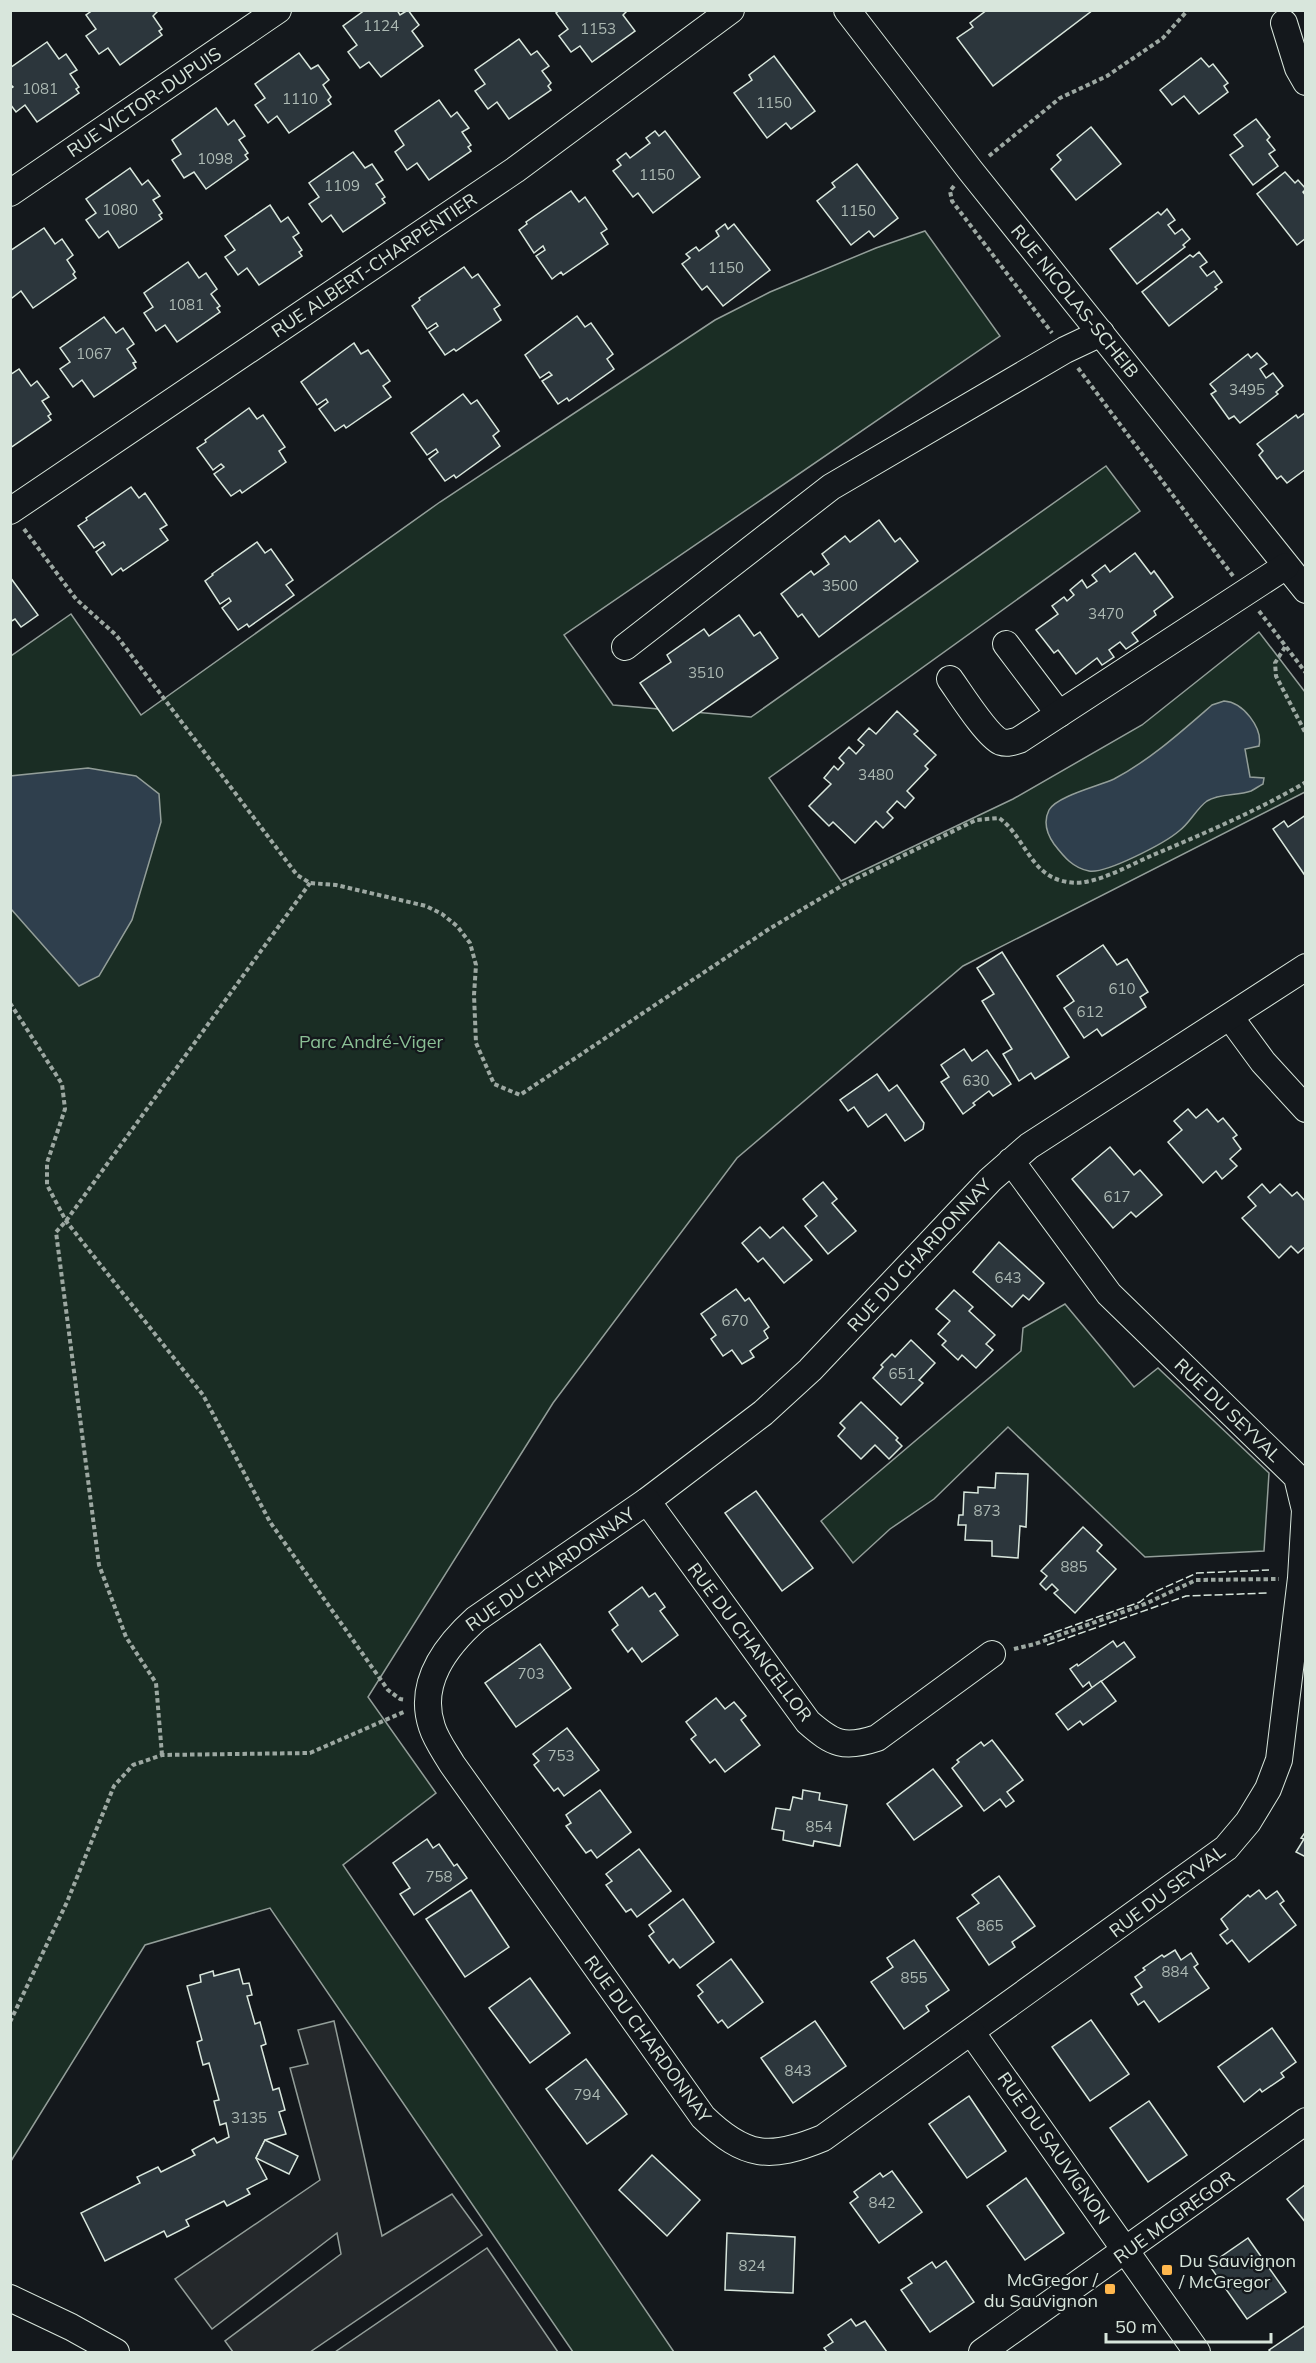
<svg xmlns="http://www.w3.org/2000/svg" width="1316" height="2363" font-family="Mulish,sans-serif">
  <style>
    .green { fill: #1a2d24; stroke: #939e99; stroke-width: 1.5 }
    .parking { fill: #24282b; stroke: #939e99; stroke-width: 1.5 }
    .water { fill: #2f3f4d; stroke: #939e99; stroke-width: 1.5 }
    .building { fill: #2c363c; stroke: #d8e6dc; stroke-width: 1.5 }
    .lines { fill: none; stroke-linecap: round; stroke-linejoin: round }
    .minor-casing { stroke: #d8e6dc; stroke-width: 28 }
    .path { stroke: #9da8a2; stroke-width: 4; stroke-dasharray: 4.5 3; stroke-linecap: butt }
    .minor { stroke: #14181c; stroke-width: 26 }
    .fence { stroke: #d8e6dc; stroke-width: 1.5; stroke-dasharray: 8 3; stroke-linecap: butt }
    .poi-dot { fill: #ffb74d; stroke: #14181c; stroke-width: 2 }
    .labels { text-anchor: middle; dominant-baseline: central; stroke-width: 4.5; stroke-linejoin: round; paint-order: stroke }
    .number-label { font-size: 15px; fill: #adbab4 }
    .street-label { font-size: 18px; fill: #d8e6dc; stroke: #14181c }
    .park-label { font-size: 18px; fill: #8ac095; stroke: #14181c }
    .poi-label { font-size: 18px; fill: #d8e6dc; stroke: #14181c; text-anchor: start }
  </style>
  <rect width="100%" height="100%" fill="#14181c"/>
  <g class="green">
    <polygon points="925,231 1000,336 564,635 613,705 751,717 1106,466 1140,511 769,778 841,881 1013,799 1142,725 1259,632 1305,692 1305,792 963,966 737,1158 553,1403 368,1697 436,1793 343,1865 674,2352 573,2352 270,1908 145,1945 11,2161 11,656 71,614 141,715 440,502 715,320 770,292 876,248"/>
    <polygon points="1065,1304 1134,1387 1158,1368 1269,1473 1264,1551 1145,1557 1008,1427 934,1499 890,1529 853,1563 821,1521 1021,1351 1023,1328"/>
  </g>
  <g class="parking">
    <polygon points="334,2021 382,2236 452,2194 482,2235 310,2352 233,2352 225,2341 341,2254 337,2233 212,2329 175,2279 320,2180 290,2068 308,2064 298,2030"/>
    <polygon points="487,2248 558,2352 335,2352"/>
  </g>
  <g class="water">
    <path d="M1224,701C1243,702 1263,728 1259,746L1245,749L1250,777L1264,778L1263,784C1259,786 1255,789 1251,791C1237,796 1220,793 1207,801C1196,809 1190,823 1179,831C1165,843 1106,874 1089,871C1073,868 1064,857 1054,844C1047,834 1043,822 1049,810C1057,796 1099,786 1114,779C1150,760 1181,732 1212,705Z"/>
    <polygon points="88,768 136,776 159,794 161,822 132,920 99,976 79,986 11,909 10,776"/>
  </g>
  <g class="building">
    <polygon points="93,10 159,10 153,16 162,29 159,31 162,35 120,65 108,48 99,54 86,36 96,29 86,15"/>
    <polygon points="365,10 397,10 400,15 408,10 419,25 412,31 423,46 381,77 369,62 360,68 348,52 357,45 343,26"/>
    <polygon points="560,10 628,10 623,15 635,31 592,62 580,46 571,52 559,36 568,29 556,13"/>
    <polygon points="987,10 1093,10 993,86 957,38 973,27 970,23"/>
    <polygon points="519,39 531,55 537,51 549,66 542,71 551,83 548,86 551,90 509,119 497,102 488,109 475,91 485,84 475,70"/>
    <polygon points="47,42 59,59 66,54 77,70 70,74 79,87 76,89 79,93 37,122 25,105 16,112 10,104 10,89 13,87 10,84 10,68"/>
    <polygon points="299,53 311,69 318,65 329,80 323,85 331,97 328,100 331,104 289,133 277,116 268,123 255,105 265,98 255,84"/>
    <polygon points="774,56 815,111 791,129 786,123 767,138 734,93 752,80 749,75"/>
    <polygon points="1201,58 1209,67 1213,64 1228,83 1224,86 1228,92 1199,114 1184,96 1172,105 1160,90"/>
    <polygon points="439,100 451,117 457,112 469,128 462,132 471,145 468,147 471,151 429,180 417,163 407,170 395,152 404,145 395,131"/>
    <polygon points="216,108 228,125 234,120 245,136 239,140 248,153 245,155 248,159 206,189 194,172 184,178 172,160 181,154 172,140"/>
    <polygon points="1256,119 1270,137 1267,140 1275,150 1269,154 1278,166 1253,185 1230,155 1243,146 1234,135"/>
    <polygon points="1091,127 1121,164 1076,200 1051,169 1061,160 1057,155"/>
    <polygon points="655,131 659,136 665,131 700,177 653,213 638,193 633,197 613,171 621,165 617,160 626,153 630,158 650,143 646,138"/>
    <polygon points="353,152 365,168 372,164 383,180 376,184 385,197 382,199 385,203 343,232 331,215 322,222 309,204 319,197 309,183"/>
    <polygon points="857,164 898,218 874,237 869,231 851,245 817,201 835,187 832,183"/>
    <polygon points="130,168 142,185 148,180 160,196 153,200 162,213 159,215 162,219 119,248 108,231 99,238 86,220 96,213 86,199"/>
    <polygon points="1285,172 1295,183 1298,180 1306,189 1303,192 1306,196 1306,238 1297,245 1257,194"/>
    <polygon points="571,191 579,202 585,197 607,229 601,233 608,244 563,275 561,272 552,279 536,256 545,250 543,246 534,253 519,230 527,224 526,222"/>
    <polygon points="270,205 281,222 288,217 299,233 293,237 302,250 299,252 302,256 259,285 247,268 238,275 225,257 235,250 225,236"/>
    <polygon points="1167,209 1175,220 1168,225 1175,234 1182,229 1190,239 1183,245 1185,247 1137,284 1110,249 1158,212 1161,215"/>
    <polygon points="725,224 728,229 734,224 770,270 723,306 707,286 702,290 682,264 690,258 686,254 696,247 699,251 719,236 716,231"/>
    <polygon points="44,228 55,244 62,239 73,255 67,260 75,272 73,274 76,278 33,308 21,291 12,298 10,295 10,251"/>
    <polygon points="1199,252 1207,262 1200,267 1207,276 1214,271 1222,282 1215,287 1217,289 1169,326 1142,292 1190,255 1193,257"/>
    <polygon points="188,262 199,278 206,273 217,289 211,294 220,306 217,308 220,312 177,342 165,325 156,331 144,313 153,307 144,293"/>
    <polygon points="464,267 472,278 478,274 500,305 494,309 501,320 456,351 454,349 445,355 429,332 438,326 436,323 427,329 412,306 420,300 419,298"/>
    <polygon points="577,316 585,327 591,323 613,354 607,359 614,369 569,401 567,398 558,404 542,381 552,375 549,372 540,378 525,355"/>
    <polygon points="104,317 116,333 123,328 134,344 127,349 136,362 133,363 136,368 94,397 82,380 73,387 60,369 70,362 60,348"/>
    <polygon points="354,343 361,354 368,350 390,381 383,386 391,397 346,428 344,425 335,431 319,409 328,402 326,399 317,405 301,382"/>
    <polygon points="1257,353 1267,364 1260,369 1266,378 1273,373 1283,386 1276,392 1278,394 1240,423 1234,416 1229,419 1211,394 1216,391 1210,384 1248,354 1251,358"/>
    <polygon points="19,369 31,386 37,381 49,397 42,401 51,414 48,416 51,420 10,448 10,375"/>
    <polygon points="463,394 471,404 477,400 499,431 493,436 500,446 456,478 454,475 445,481 429,459 438,452 436,449 427,455 411,433"/>
    <polygon points="249,408 257,419 263,415 285,447 279,451 286,462 242,493 240,490 231,496 214,474 224,467 221,464 213,470 197,448 206,442 205,440"/>
    <polygon points="1305,413 1306,469 1287,483 1281,476 1277,479 1259,455 1263,451 1257,444 1296,415 1298,418"/>
    <polygon points="131,487 139,498 145,493 167,525 160,529 168,540 123,571 121,568 112,575 96,552 105,545 103,542 94,548 78,526 87,520 86,518"/>
    <polygon points="879,520 895,542 900,538 918,561 819,637 802,614 798,617 781,594 811,571 814,575 829,564 822,554 845,536 850,542"/>
    <polygon points="257,542 265,553 271,549 293,580 286,585 294,595 249,627 247,624 238,630 222,608 231,601 229,598 220,604 205,581 213,575 212,574"/>
    <polygon points="1135,553 1151,574 1154,571 1173,597 1154,611 1156,615 1132,633 1138,641 1126,649 1120,642 1109,650 1114,657 1102,665 1097,658 1076,674 1058,650 1054,653 1036,630 1058,614 1052,606 1064,597 1067,601 1074,595 1070,590 1082,580 1087,588 1097,581 1092,575 1105,565 1110,572"/>
    <polygon points="10,577 38,615 21,627 15,619 10,622"/>
    <polygon points="739,615 754,636 760,632 778,658 673,731 640,683 671,662 667,655 704,629 709,636"/>
    <polygon points="897,711 918,731 914,734 936,755 925,766 928,769 907,791 914,798 905,808 897,801 887,812 893,818 883,828 876,821 855,843 833,822 829,826 809,806 831,784 824,778 834,766 838,770 844,763 839,758 849,747 856,754 864,745 858,740 869,728 876,734"/>
    <polygon points="1306,815 1306,877 1273,829 1284,821 1288,827"/>
    <polygon points="1103,945 1117,965 1127,959 1148,992 1140,997 1146,1007 1102,1036 1097,1029 1084,1038 1064,1008 1074,1001 1057,976"/>
    <polygon points="1002,952 1069,1057 1035,1079 1031,1073 1019,1081 1003,1054 1012,1049 982,1001 994,994 977,968"/>
    <polygon points="964,1049 972,1061 987,1050 1011,1084 993,1096 989,1091 973,1103 975,1105 963,1114 941,1082 949,1077 941,1065"/>
    <polygon points="877,1074 889,1091 897,1085 924,1123 923,1129 905,1141 886,1114 868,1127 854,1107 848,1111 840,1100"/>
    <polygon points="1188,1109 1196,1118 1207,1109 1218,1122 1223,1118 1237,1135 1233,1138 1241,1149 1230,1159 1237,1166 1222,1179 1216,1171 1203,1183 1168,1142 1182,1130 1174,1121"/>
    <polygon points="1110,1147 1134,1175 1140,1170 1162,1195 1136,1217 1131,1212 1113,1228 1072,1179"/>
    <polygon points="823,1182 837,1199 832,1203 856,1231 828,1254 805,1226 817,1216 803,1199"/>
    <polygon points="1262,1184 1270,1193 1280,1184 1292,1196 1297,1192 1306,1202 1306,1246 1298,1253 1291,1246 1279,1258 1242,1218 1256,1206 1248,1197"/>
    <polygon points="760,1227 770,1238 783,1227 812,1260 784,1283 763,1258 758,1262 742,1243"/>
    <polygon points="999,1242 1044,1283 1029,1300 1023,1295 1012,1307 973,1272"/>
    <polygon points="736,1289 745,1301 749,1298 769,1327 764,1331 768,1338 750,1351 754,1357 742,1364 732,1350 723,1356 711,1339 716,1335 701,1314"/>
    <polygon points="954,1290 973,1307 969,1311 995,1335 986,1344 993,1350 976,1368 962,1355 958,1360 942,1345 946,1341 938,1334 950,1321 936,1309"/>
    <polygon points="911,1340 935,1363 919,1380 923,1383 901,1405 873,1378 883,1367 881,1365 892,1354 895,1357"/>
    <polygon points="861,1402 898,1438 896,1440 902,1446 889,1459 875,1445 861,1459 838,1436 845,1428 840,1423"/>
    <polygon points="996,1473 1028,1474 1026,1527 1020,1526 1018,1558 992,1556 992,1541 965,1540 966,1525 958,1525 959,1515 963,1515 964,1492 978,1493 978,1487 995,1488"/>
    <polygon points="756,1491 813,1568 782,1591 725,1513"/>
    <polygon points="1083,1527 1102,1545 1097,1551 1116,1569 1075,1613 1054,1593 1058,1590 1052,1584 1046,1590 1040,1584 1047,1576 1041,1571"/>
    <polygon points="642,1587 649,1597 655,1593 665,1607 660,1611 678,1635 642,1662 632,1648 628,1652 612,1630 618,1625 609,1612"/>
    <polygon points="1113,1641 1117,1647 1124,1642 1135,1657 1092,1688 1089,1682 1083,1687 1070,1669 1077,1664 1078,1666"/>
    <polygon points="540,1644 571,1688 516,1727 485,1683"/>
    <polygon points="1101,1681 1116,1701 1083,1725 1080,1721 1068,1730 1056,1714"/>
    <polygon points="716,1698 725,1709 734,1702 746,1716 741,1720 760,1745 725,1772 715,1759 710,1763 691,1739 696,1735 686,1722"/>
    <polygon points="567,1728 599,1770 564,1796 558,1788 554,1791 534,1765 539,1761 533,1754"/>
    <polygon points="992,1740 1023,1780 1007,1792 1014,1801 1006,1807 1000,1799 984,1811 952,1768 959,1762 957,1760 981,1742 984,1746"/>
    <polygon points="933,1769 962,1806 914,1840 887,1804"/>
    <polygon points="600,1790 631,1832 597,1858 591,1850 586,1853 566,1826 571,1823 566,1815"/>
    <polygon points="803,1790 820,1793 819,1800 847,1805 840,1846 814,1841 813,1846 783,1840 784,1831 772,1829 776,1808 790,1810 793,1797 802,1799"/>
    <polygon points="1306,1831 1306,1857 1296,1852 1304,1839 1301,1838"/>
    <polygon points="427,1839 433,1848 439,1844 454,1866 457,1864 467,1878 414,1915 400,1894 410,1888 393,1863"/>
    <polygon points="639,1849 671,1891 637,1917 631,1909 626,1912 606,1885 612,1881 606,1874"/>
    <polygon points="999,1876 1035,1926 1012,1942 1015,1947 989,1965 957,1918 979,1903 972,1895"/>
    <polygon points="471,1890 509,1947 465,1977 426,1919"/>
    <polygon points="1259,1890 1266,1899 1277,1891 1284,1901 1280,1904 1296,1925 1249,1962 1232,1940 1227,1944 1220,1935 1228,1929 1221,1919 1248,1895 1250,1897"/>
    <polygon points="683,1899 714,1942 680,1968 673,1959 669,1963 649,1936 654,1932 649,1925"/>
    <polygon points="914,1940 949,1990 926,2006 929,2011 904,2029 871,1982 893,1967 887,1958"/>
    <polygon points="1175,1950 1181,1960 1191,1953 1198,1964 1194,1967 1209,1988 1159,2022 1144,2001 1138,2005 1131,1994 1142,1987 1135,1977 1145,1970 1143,1968 1162,1955 1164,1957"/>
    <polygon points="731,1959 763,2002 728,2028 722,2020 718,2023 698,1996 703,1992 697,1985"/>
    <polygon points="239,1969 243,1984 249,1983 252,1995 247,1996 255,2024 260,2022 266,2044 261,2046 273,2090 279,2088 285,2110 279,2112 286,2134 265,2140 256,2158 267,2179 247,2189 250,2194 227,2206 224,2201 186,2220 189,2226 167,2237 164,2231 105,2261 81,2213 140,2183 137,2177 158,2167 161,2172 195,2155 192,2150 214,2138 217,2143 229,2137 226,2123 220,2125 214,2101 219,2100 209,2063 203,2065 197,2042 202,2040 187,1986 201,1982 200,1975 213,1971 214,1976"/>
    <polygon points="530,1978 570,2033 530,2063 489,2008"/>
    <polygon points="1091,2020 1129,2074 1090,2101 1052,2047"/>
    <polygon points="815,2021 846,2066 793,2103 761,2058"/>
    <polygon points="1272,2028 1296,2062 1281,2073 1284,2077 1262,2092 1260,2089 1244,2102 1218,2067"/>
    <polygon points="586,2059 627,2114 587,2144 546,2089"/>
    <polygon points="969,2096 1006,2151 967,2178 929,2124"/>
    <polygon points="1149,2101 1187,2155 1148,2182 1110,2128"/>
    <polygon points="265,2140 298,2156 289,2174 256,2158"/>
    <polygon points="652,2155 700,2200 667,2236 619,2190"/>
    <polygon points="892,2171 922,2212 879,2243 850,2203 858,2197 854,2192 880,2173 883,2177"/>
    <polygon points="1026,2178 1064,2233 1025,2260 987,2206"/>
    <polygon points="1306,2184 1306,2223 1287,2199"/>
    <polygon points="727,2233 795,2237 793,2293 725,2290"/>
    <polygon points="1248,2238 1286,2292 1247,2319 1209,2265"/>
    <polygon points="946,2261 974,2302 930,2332 901,2290 912,2283 908,2278 932,2262 936,2268"/>
    <polygon points="851,2319 856,2326 865,2321 887,2352 827,2352 824,2348 833,2342 828,2335"/>
    <polygon points="1306,2325 1306,2352 1271,2352 1269,2350"/>
  </g>
  <g class="lines">
    <defs>
      <g id="minor">
        <polyline points="847,10 970,170 1306,590"/>
        <polyline points="1284,23 1298,68 1306,82"/>
        <polyline points="10,193 278,10"/>
        <polyline points="10,511 515,170 731,10"/>
        <polyline points="1006,644 1059,714"/>
        <polyline points="625,647 831,487 1065,350 1101,333"/>
        <path d="M950,679C960,693 987,736 1001,742C1007,744 1013,742 1019,740L1286,566"/>
        <polyline points="1230,1017 1263,1062 1306,1109"/>
        <path d="M1011,1161L1109,1294L1297,1477L1305,1510L1301,1578L1279,1760L1268,1789L1248,1822L1226,1848L823,2138C770,2160 745,2158 703,2117L452,1764C445,1752 436,1740 432,1727C417,1683 446,1646 476,1619L647,1501L763,1413L810,1370L990,1180L1029,1146L1306,967"/>
        <path d="M647,1501L808,1722C833,1744 844,1749 877,1738L992,1654"/>
        <polyline points="972,2033 1197,2352"/>
        <polyline points="10,2298 71,2327 116,2352"/>
        <polyline points="982,2352 1306,2121"/>
      </g>
    </defs>
    <use href="#minor" class="minor-casing"/>
    <g class="path">
      <polyline points="989,156 1060,98 1107,76 1163,38 1188,10"/>
      <polyline points="954,186 950,191 952,201 1052,333"/>
      <polyline points="1078,368 1233,576"/>
      <path d="M24,529L76,599L116,635L297,875L310,883L336,885L426,906L442,914L457,926L470,943L476,965L474,995L476,1043L494,1084L520,1095L769,929L843,885L976,820L999,818C1021,833 1029,867 1054,878C1062,882 1076,884 1085,882C1108,878 1132,864 1153,855C1205,833 1257,811 1306,782"/>
      <polyline points="1259,611 1306,673"/>
      <polyline points="1285,647 1275,663 1276,676 1306,734"/>
      <polyline points="10,1003 62,1084 65,1109 47,1163 47,1185 66,1221 203,1395 270,1522 388,1690 400,1699 406,1700"/>
      <polyline points="1014,1649 1035,1644 1145,1604 1196,1580 1279,1579"/>
      <polyline points="162,1755 156,1683 126,1637 99,1565 56,1232 66,1221 310,883"/>
      <polyline points="10,2022 67,1902 114,1786 133,1765 162,1755 310,1753 406,1711"/>
    </g>
    <use href="#minor" class="minor"/>
    <g class="fence">
      <polyline points="1044,1636 1140,1602 1150,1594 1197,1573 1269,1570"/>
      <polyline points="1047,1645 1186,1596 1268,1593"/>
    </g>
  </g>
  <g class="poi-dot">
    <rect x="1161" y="2264" width="12" height="12" rx="3"/>
    <rect x="1104" y="2283" width="12" height="12" rx="3"/>
  </g>
  <g class="labels">
    <g class="number-label">
      <text x="381" y="25">1124</text>
      <text x="598" y="28">1153</text>
      <text x="40" y="88">1081</text>
      <text x="300" y="98">1110</text>
      <text x="774" y="102">1150</text>
      <text x="215" y="158">1098</text>
      <text x="657" y="174">1150</text>
      <text x="342" y="185">1109</text>
      <text x="120" y="209">1080</text>
      <text x="858" y="210">1150</text>
      <text x="726" y="267">1150</text>
      <text x="186" y="304">1081</text>
      <text x="94" y="353">1067</text>
      <text x="1247" y="389">3495</text>
      <text x="840" y="585">3500</text>
      <text x="1106" y="613">3470</text>
      <text x="706" y="672">3510</text>
      <text x="876" y="774">3480</text>
      <text x="1122" y="988">610</text>
      <text x="1090" y="1011">612</text>
      <text x="976" y="1080">630</text>
      <text x="1117" y="1196">617</text>
      <text x="1008" y="1277">643</text>
      <text x="735" y="1320">670</text>
      <text x="902" y="1373">651</text>
      <text x="987" y="1510">873</text>
      <text x="1074" y="1566">885</text>
      <text x="531" y="1673">703</text>
      <text x="561" y="1755">753</text>
      <text x="819" y="1826">854</text>
      <text x="439" y="1876">758</text>
      <text x="990" y="1925">865</text>
      <text x="1175" y="1971">884</text>
      <text x="914" y="1977">855</text>
      <text x="798" y="2070">843</text>
      <text x="587" y="2094">794</text>
      <text x="249" y="2117">3135</text>
      <text x="882" y="2202">842</text>
      <text x="752" y="2265">824</text>
    </g>
    <g class="street-label">
      <text transform="translate(144 102) rotate(-34)">RUE VICTOR-DUPUIS</text>
      <text transform="translate(374 265) rotate(-34)">RUE ALBERT-CHARPENTIER</text>
      <text transform="translate(1075 301) rotate(51)">RUE NICOLAS-SCHEIB</text>
      <text transform="translate(919 1255) rotate(-47)">RUE DU CHARDONNAY</text>
      <text transform="translate(1228 1410) rotate(44)">RUE DU SEYVAL</text>
      <text transform="translate(550 1569) rotate(-35)">RUE DU CHARDONNAY</text>
      <text transform="translate(750 1642) rotate(53)">RUE DU CHANCELLOR</text>
      <text transform="translate(1167 1891) rotate(-37)">RUE DU SEYVAL</text>
      <text transform="translate(648 2039) rotate(54)">RUE DU CHARDONNAY</text>
      <text transform="translate(1054 2148) rotate(55)">RUE DU SAUVIGNON</text>
      <text transform="translate(1174 2217) rotate(-36)">RUE MCGREGOR</text>
    </g>
    <g class="park-label">
      <text x="371" y="1041">Parc André-Viger</text>
    </g>
    <g class="poi-label">
      <text x="1179" y="2260">Du Sauvignon<tspan x="1179" dy="21">/ McGregor</tspan></text>
      <text x="1098" y="2279" text-anchor="end">McGregor /<tspan x="1098" dy="21">du Sauvignon</tspan></text>
    </g>
  </g>
  <rect width="1316" height="2363" fill="none" stroke="#d8e6dc" stroke-width="24"/>
  <path d="M1106 2333v9h165v-9" fill="none" stroke="#d8e6dc" stroke-width="3"/>
  <text x="1115" y="2333" font-size="18" fill="#d8e6dc" stroke="#14181c" stroke-width="4.5" paint-order="stroke">50 m</text>
</svg>
